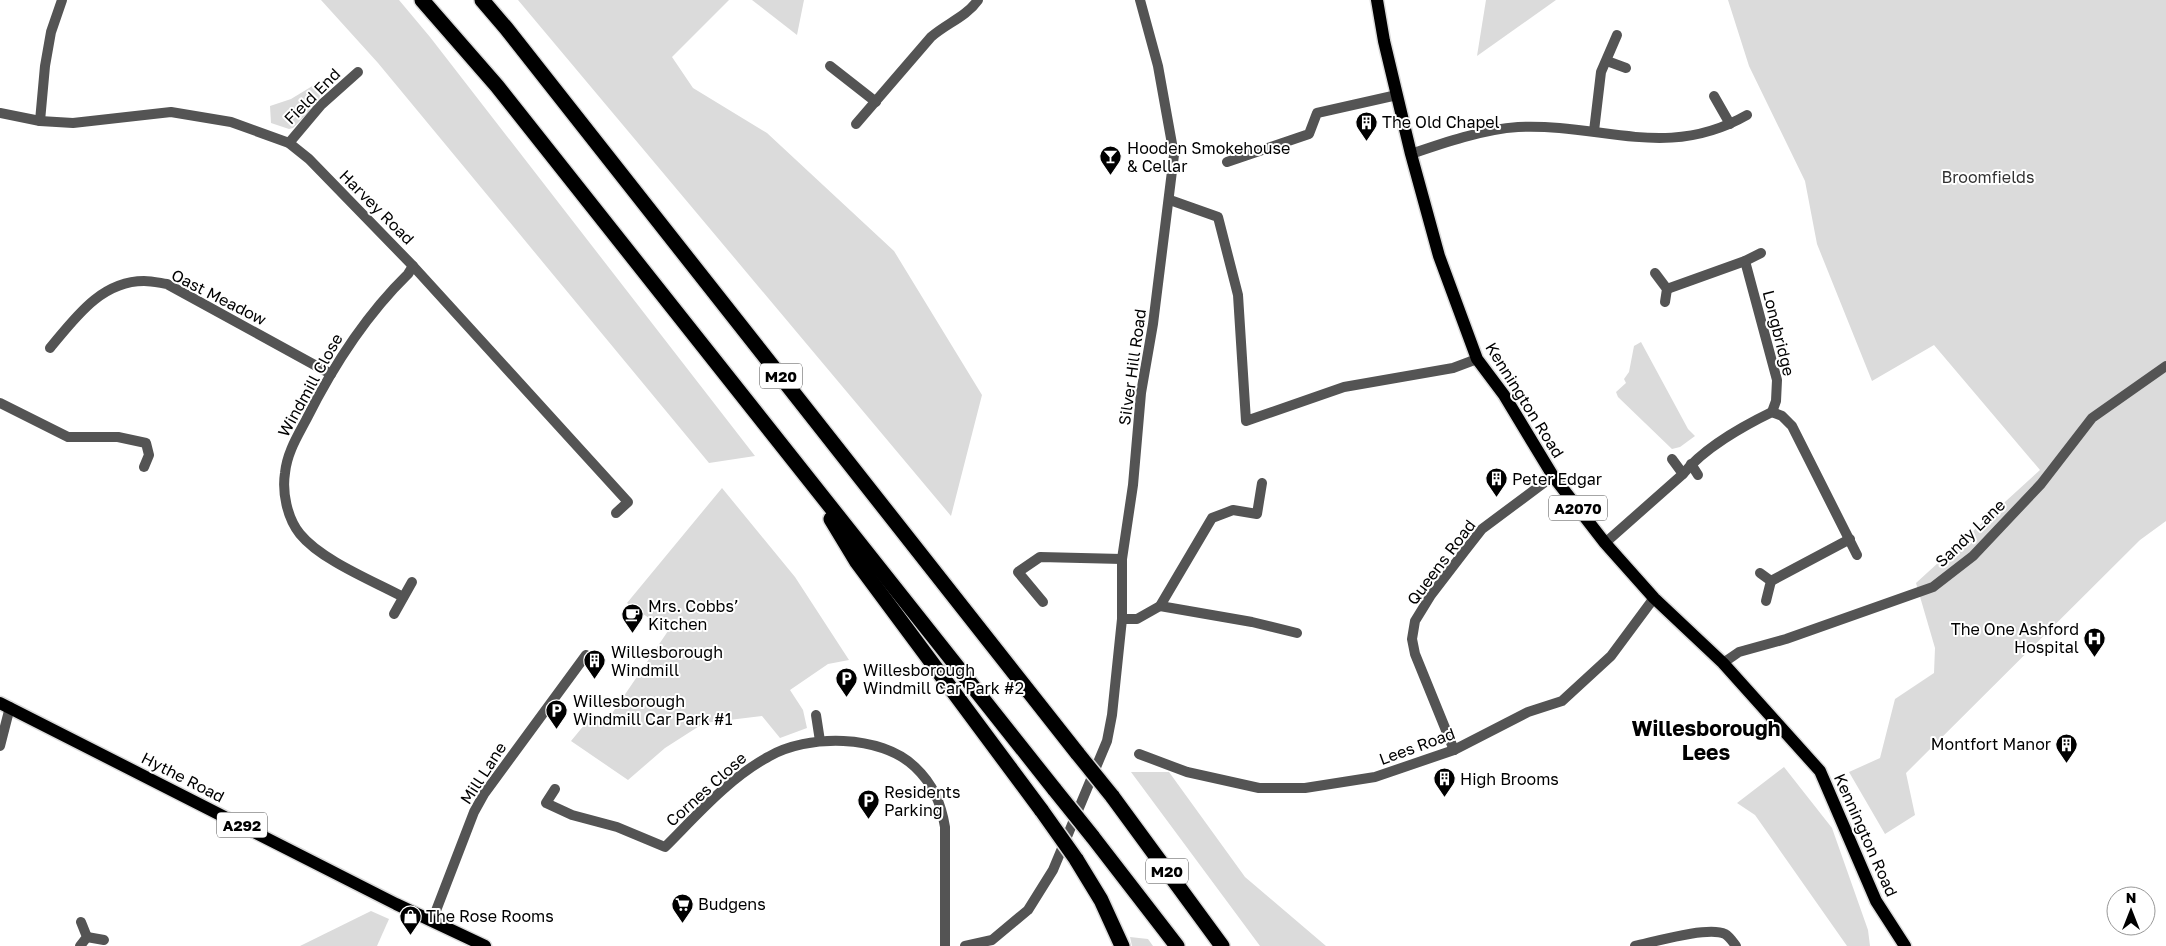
<svg xmlns="http://www.w3.org/2000/svg" width="2166" height="946" font-family="'Golos Text',sans-serif">
  <style>
    .green { fill: #dbdbdb }
    .lines { fill: none; stroke-linecap: round; stroke-linejoin: round }
    .primary-casing { stroke: #dbdbdb; stroke-width: 15 }
    .motorway-casing { stroke: #dbdbdb; stroke-width: 18 }
    .minor { stroke: #545454; stroke-width: 10 }
    .primary { stroke: #000; stroke-width: 12 }
    .motorway { stroke: #000; stroke-width: 15 }
    .motorway-bridge-casing { stroke: #dbdbdb; stroke-width: 18; stroke-linecap: butt }
    .motorway-bridge { stroke: #000; stroke-width: 15 }
    .labels { text-anchor: middle; dominant-baseline: central; stroke-width: 4; stroke-linejoin: round; paint-order: stroke }
    .shield { fill: #fff; stroke: #4c4c4c; stroke-width: 1 }
    .shield-label { font-size: 15px; font-weight: bold; fill: #000 }
    .street-label { font-size: 16px; fill: #000; stroke: #fff }
    .poi-label { font-size: 16px; fill: #000; stroke: #fff; text-anchor: start }
    .park-label { font-size: 16px; fill: #323232; stroke: #fff }
    .district-label { font-size: 21px; font-weight: bold; fill: #000; stroke: #fff }
  </style>
  <rect width="100%" height="100%" fill="#fff"/>
  <g class="green">
    <polygon points="321,0 399,0 430,37 755,456 709,463 378,63"/>
    <polygon points="518,0 729,0 672,57 693,88 767,133 894,251 982,395 951,516"/>
    <polygon points="752,0 804,0 797,35"/>
    <polygon points="1486,0 1556,0 1477,56"/>
    <polygon points="1728,0 2166,0 2166,521 2140,540 1906,773 1915,815 1885,834 1849,772 1880,758 1895,699 1934,673 1935,648 1916,583 2040,470 1934,345 1872,381 1817,244 1805,181 1749,66"/>
    <polygon points="314,85 320,95 319,102 293,128 289,129 271,123 270,106 291,99"/>
    <polygon points="1641,342 1688,429 1695,436 1680,447 1672,449 1618,397 1616,392 1626,383 1624,379 1629,372 1634,346"/>
    <polygon points="722,488 795,577 849,660 828,664 790,690 803,710 807,728 780,738 762,716 704,723 665,748 628,780 571,741 590,718 611,715 668,631 627,603"/>
    <polygon points="1784,767 1832,828 1868,930 1870,946 1847,946 1755,815 1737,803"/>
    <polygon points="1131,772 1169,772 1245,877 1326,946 1260,946"/>
    <polygon points="371,911 389,919 377,946 300,946"/>
    <polygon points="1130,937 1148,939 1153,946 1132,946"/>
  </g>
  <g class="lines">
    <defs>
      <g id="primary">
        <polyline points="1377,0 1384,41 1411,154 1439,256 1477,359 1504,395 1553,476 1605,543 1654,598 1723,663 1820,771 1876,901 1905,946"/>
        <polyline points="0,703 396,904 485,946"/>
      </g>
      <g id="motorway">
        <polyline points="422,0 497,86 1055,790"/>
        <polyline points="482,0 506,28 1078,754"/>
        <polyline points="831,519 857,562 1042,811"/>
        <polyline points="1112,796 1222,946"/>
        <polyline points="1092,836 1177,946"/>
        <polyline points="1076,859 1101,900 1122,946"/>
      </g>
    </defs>
    <use href="#primary" class="primary-casing"/>
    <use href="#motorway" class="motorway-casing"/>
    <g class="minor">
      <polyline points="1607,61 1626,68"/>
      <polyline points="830,66 876,102"/>
      <polyline points="1714,96 1730,124"/>
      <polyline points="0,113 40,121 73,123 171,112 231,122 289,143 309,159 413,266 628,502 616,513"/>
      <polyline points="40,121 45,66 51,32 62,0"/>
      <path d="M856,124L931,37C947,23 966,17 978,0"/>
      <polyline points="1594,131 1601,72 1617,35"/>
      <polyline points="289,143 321,105 358,72"/>
      <path d="M1411,154C1443,143 1484,129 1518,127C1602,123 1667,161 1747,115"/>
      <polyline points="1227,162 1309,134 1317,113 1397,95"/>
      <polyline points="1170,200 1218,217 1238,295 1246,421 1344,387 1453,368 1477,359"/>
      <polyline points="1745,261 1777,380 1776,401 1772,412"/>
      <polyline points="1655,273 1667,289 1665,302"/>
      <polyline points="1667,289 1745,261 1761,253"/>
      <path d="M50,348C75,318 101,281 144,281C152,281 160,283 167,284L331,374"/>
      <polyline points="0,403 68,437 118,437 146,443 149,455 144,467"/>
      <polyline points="1672,459 1683,474"/>
      <polyline points="1691,464 1698,475"/>
      <path d="M1605,543L1683,474C1703,449 1743,426 1772,412L1782,416L1792,426L1857,555"/>
      <polyline points="1760,573 1771,581 1766,601"/>
      <polyline points="1771,581 1850,539"/>
      <path d="M403,597C373,581 321,560 300,534C287,518 282,492 285,473C287,453 297,437 306,420C333,366 365,316 408,274L413,266"/>
      <polyline points="1043,602 1018,572 1040,557 1122,559"/>
      <polyline points="1160,606 1252,622 1297,633"/>
      <polyline points="394,614 412,582"/>
      <polyline points="1122,619 1137,619 1160,606 1212,518 1233,510 1257,514 1262,483"/>
      <polyline points="1723,663 1739,652 1786,639 1933,587 1973,556 2041,484 2092,418 2166,366"/>
      <polyline points="816,715 820,741"/>
      <polyline points="0,746 10,707"/>
      <polyline points="1454,750 1415,654 1412,639 1415,621 1431,595 1464,552 1482,529 1553,476"/>
      <polyline points="1139,754 1187,772 1259,788 1305,788 1375,777 1454,750 1528,712 1562,701 1611,656 1654,598"/>
      <path d="M555,789L546,803L572,815L617,827L665,847C697,815 728,779 768,757C807,734 881,734 915,767C933,784 941,803 945,827V946"/>
      <polyline points="432,921 474,812 484,794 586,655"/>
      <polyline points="87,937 104,940"/>
      <polyline points="80,946 87,937 81,922"/>
      <polyline points="965,946 992,940 1028,910 1053,870 1107,741 1112,715 1122,619 1122,559 1133,485 1141,393 1153,324 1174,155 1158,66 1140,0"/>
      <path d="M1635,946C1654,942 1708,926 1725,934C1729,936 1733,942 1736,946"/>
    </g>
    <use href="#primary" class="primary"/>
    <use href="#motorway" class="motorway"/>
    <defs>
      <g id="motorway-bridge">
        <polyline points="1078,754 1112,796"/>
        <polyline points="1055,790 1092,836"/>
        <polyline points="1042,811 1076,859"/>
      </g>
    </defs>
    <use href="#motorway-bridge" class="motorway-bridge-casing"/>
    <use href="#motorway-bridge" class="motorway-bridge"/>
  </g>
  <defs>
    <symbol id="building-pin" viewBox="-11 -11 22 30"><path d="M0 17L-7.5 6A9.5 9.5 0 1 1 7.5 6Z" fill="#000" stroke="#fff"/><path d="M-4-6H4V6H1V3H-1V6H-4ZM-2.5-4.3h1.7v1.8h-1.7ZM.8-4.3h1.7v1.8H.8ZM-2.5-1h1.7V.8h-1.7ZM.8-1h1.7V.8H.8Z" fill="#fff"/></symbol>
    <symbol id="bar-pin" viewBox="-11 -11 22 30"><path d="M0 17L-7.5 6A9.5 9.5 0 1 1 7.5 6Z" fill="#000" stroke="#fff"/><path d="M-6-5H6L.8 .8V4.5H3.5V6h-7V4.5H-.8V.8Z" fill="#fff"/></symbol>
    <symbol id="cafe-pin" viewBox="-11 -11 22 30"><path d="M0 17L-7.5 6A9.5 9.5 0 1 1 7.5 6Z" fill="#000" stroke="#fff"/><path d="M-5.5-4.5H6V0H3Q3 3.5 0 3.5H-2.5Q-5.5 3.5-5.5 0ZM3-3.2v2h1.7v-2ZM-6 4.5H4V6H-6Z" fill="#fff"/></symbol>
    <symbol id="hospital-pin" viewBox="-11 -11 22 30"><path d="M0 17L-7.5 6A9.5 9.5 0 1 1 7.5 6Z" fill="#000" stroke="#fff"/><path d="M-5-5h3v3.5h4V-5h3V5h-3V1.5h-4V5h-3Z" fill="#fff"/></symbol>
    <symbol id="parking-pin" viewBox="-11 -11 22 30"><path d="M0 17L-7.5 6A9.5 9.5 0 1 1 7.5 6Z" fill="#000" stroke="#fff"/><path d="M-3.5-5.5H1a3.5 3.5 0 0 1 0 7H-1V5.5H-3.5ZM-1-3.4V-.6H.8a1.4 1.4 0 0 0 0-2.8Z" fill="#fff"/></symbol>
    <symbol id="supermarket-pin" viewBox="-11 -11 22 30"><path d="M0 17L-7.5 6A9.5 9.5 0 1 1 7.5 6Z" fill="#000" stroke="#fff"/><path d="M-6-5.5h2.5l.6 2H6L4.5 2H-2.5L-4.4-4H-6ZM-1.5 3.2a1.3 1.3 0 1 0 .1 0ZM3 3.2a1.3 1.3 0 1 0 .1 0Z" fill="#fff"/></symbol>
    <symbol id="shop-pin" viewBox="-11 -11 22 30"><path d="M0 17L-7.5 6A9.5 9.5 0 1 1 7.5 6Z" fill="#000" stroke="#fff"/><path d="M-5-2.5h2.3a2.7 3.5 0 0 1 5.4 0H5L5.5 6h-11ZM-1.5-2.5h3a1.5 2.3 0 0 0-3 0Z" fill="#fff"/></symbol>
  </defs>
  <g fill-rule="evenodd">
    <use href="#building-pin" x="1354" y="110" width="25" height="34"/>
    <use href="#bar-pin" x="1098" y="144" width="25" height="34"/>
    <use href="#building-pin" x="1484" y="466" width="25" height="34"/>
    <use href="#cafe-pin" x="620" y="602" width="25" height="34"/>
    <use href="#hospital-pin" x="2082" y="626" width="25" height="34"/>
    <use href="#building-pin" x="582" y="648" width="25" height="34"/>
    <use href="#parking-pin" x="834" y="666" width="25" height="34"/>
    <use href="#parking-pin" x="544" y="698" width="25" height="34"/>
    <use href="#building-pin" x="2054" y="732" width="25" height="34"/>
    <use href="#building-pin" x="1432" y="766" width="25" height="34"/>
    <use href="#parking-pin" x="856" y="788" width="25" height="34"/>
    <use href="#supermarket-pin" x="670" y="892" width="25" height="34"/>
    <use href="#shop-pin" x="398" y="904" width="25" height="34"/>
  </g>
  <g class="labels">
    <g class="shield">
      <rect x="760" y="363.5" width="42" height="25" rx="4"/>
      <rect x="1549" y="495.5" width="58" height="25" rx="4"/>
      <rect x="217" y="812.5" width="50" height="25" rx="4"/>
      <rect x="1146" y="858.5" width="42" height="25" rx="4"/>
    </g>
    <g class="shield-label">
      <text x="781" y="376">M20</text>
      <text x="1578" y="508">A2070</text>
      <text x="242" y="825">A292</text>
      <text x="1167" y="871">M20</text>
    </g>
    <g class="street-label">
      <text transform="translate(312 96) rotate(-45)">Field End</text>
      <text transform="translate(377 207) rotate(45)">Harvey Road</text>
      <text transform="translate(219 297) rotate(27)">Oast Meadow</text>
      <text transform="translate(1779 333) rotate(76)">Longbridge</text>
      <text transform="translate(1132 367) rotate(-82)">Silver Hill Road</text>
      <text transform="translate(310 385) rotate(-61)">Windmill Close</text>
      <text transform="translate(1525 400) rotate(58)">Kennington Road</text>
      <text transform="translate(1970 533) rotate(-44)">Sandy Lane</text>
      <text transform="translate(1441 562) rotate(-53)">Queens Road</text>
      <text transform="translate(1417 746) rotate(-20)">Lees Road</text>
      <text transform="translate(483 773) rotate(-57)">Mill Lane</text>
      <text transform="translate(183 777) rotate(27)">Hythe Road</text>
      <text transform="translate(706 789) rotate(-42)">Cornes Close</text>
      <text transform="translate(1866 835) rotate(66)">Kennington Road</text>
    </g>
    <g class="poi-label">
      <text x="1382" y="122">The Old Chapel</text>
      <text x="1127" y="148">Hooden Smokehouse<tspan x="1127" dy="18">&amp; Cellar</tspan></text>
      <text x="1512" y="479">Peter Edgar</text>
      <text x="648" y="606">Mrs. Cobbs’<tspan x="648" dy="18">Kitchen</tspan></text>
      <text x="2079" y="629" text-anchor="end">The One Ashford<tspan x="2079" dy="18">Hospital</tspan></text>
      <text x="611" y="652">Willesborough<tspan x="611" dy="18">Windmill</tspan></text>
      <text x="863" y="670">Willesborough<tspan x="863" dy="18">Windmill Car Park #2</tspan></text>
      <text x="573" y="701">Willesborough<tspan x="573" dy="18">Windmill Car Park #1</tspan></text>
      <text x="2051" y="744" text-anchor="end">Montfort Manor</text>
      <text x="1460" y="779">High Brooms</text>
      <text x="884" y="792">Residents<tspan x="884" dy="18">Parking</tspan></text>
      <text x="698" y="904">Budgens</text>
      <text x="426" y="916">The Rose Rooms</text>
    </g>
    <g class="park-label">
      <text x="1988" y="177">Broomfields</text>
    </g>
    <g class="district-label">
      <text x="1706" y="728">Willesborough<tspan x="1706" dy="24">Lees</tspan></text>
    </g>
  </g>
  <g transform="translate(2131 911)"><circle r="24" fill="#ffffff" stroke="#999999"/>
  <path d="M0-4L9 19L0 12L-9 19Z" fill="#000000"/>
  <text y="-8" font-size="14" font-weight="bold" text-anchor="middle" fill="#000000">N</text>
  </g>
</svg>
